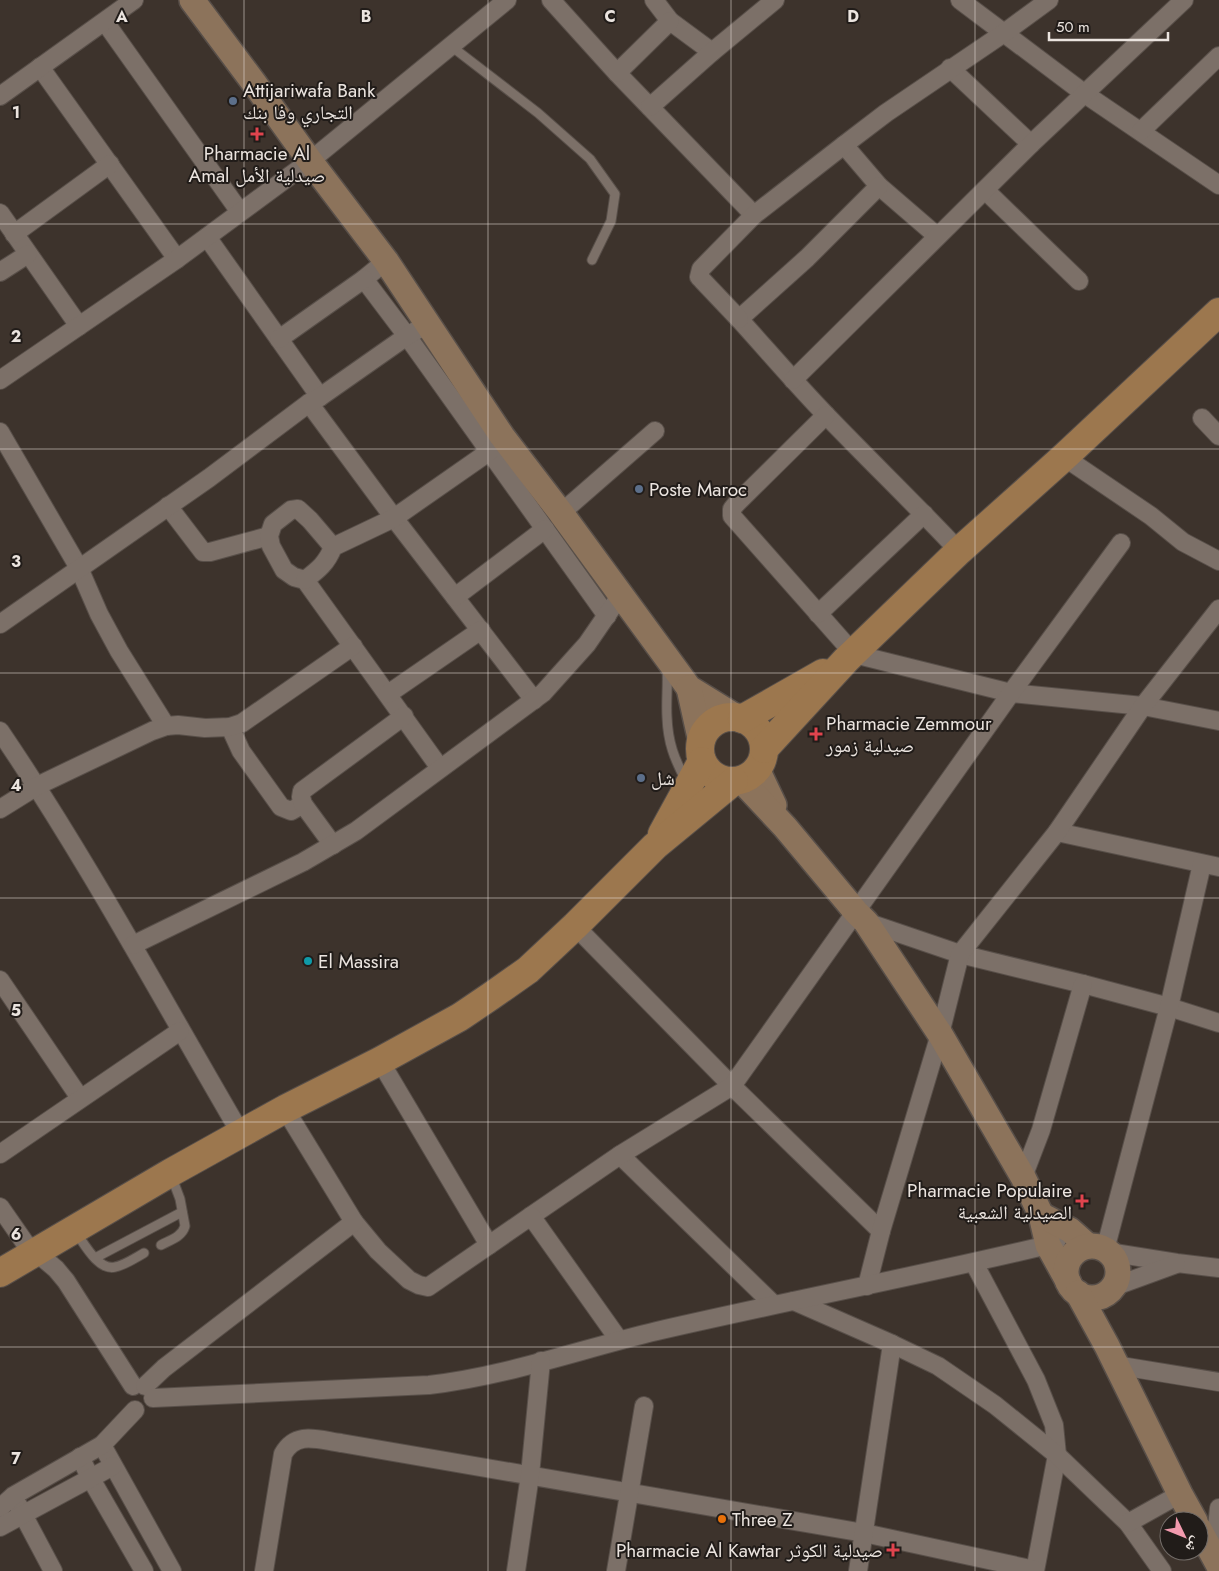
<svg xmlns="http://www.w3.org/2000/svg" width="1219" height="1571" font-family="Jost,'Noto Naskh Arabic',sans-serif">
  <style>
    .lines { fill: none; stroke-linecap: round; stroke-linejoin: round }
    .lane-casing { stroke: #584f49; stroke-width: 11 }
    .street-casing { stroke: #584f49; stroke-width: 20 }
    .secondary-casing { stroke: #584f49; stroke-width: 28 }
    .primary-casing { stroke: #584f49; stroke-width: 30 }
    .lane { stroke: #7c7068; stroke-width: 9 }
    .street { stroke: #7c7068; stroke-width: 18 }
    .secondary { stroke: #8c735b; stroke-width: 25 }
    .primary { stroke: #9c774e; stroke-width: 28 }
    .grid { fill: none; stroke: #ebe4df; stroke-width: 1; stroke-opacity: 0.55 }
    .service-dot { fill: #5c6f8a; stroke: #211c19; stroke-width: 2 }
    .health-dot { fill: #e0444e; stroke: #211c19; stroke-width: 2 }
    .culture-dot { fill: #0f9aa8; stroke: #211c19; stroke-width: 2 }
    .food-dot { fill: #e8710a; stroke: #211c19; stroke-width: 2 }
    .labels { text-anchor: middle; dominant-baseline: central; stroke-width: 4; stroke-linejoin: round; paint-order: stroke }
    .poi-label { font-size: 19px; fill: #ebe4df; stroke: #211c19; text-anchor: start }
    .grid-label { font-size: 16px; text-anchor: middle; font-weight: bold; fill: #ebe4df; stroke: #211c19; stroke-width: 4; stroke-linejoin: round; paint-order: stroke }
  </style>
  <rect width="100%" height="100%" fill="#3d332c"/>
  <g class="lines">
    <defs>
      <g id="lane">
        <polyline points="451,46 538,113 590,159 615,194 611,221 592,260"/>
        <path d="M667,670C668,686 666,701 667,717C668,743 674,758 686,781"/>
        <path d="M75,1231C84,1243 98,1271 115,1267C125,1265 135,1258 144,1253"/>
        <path d="M161,1245C170,1240 182,1237 185,1226L180,1199L171,1175"/>
        <polyline points="95,1258 182,1212"/>
      </g>
      <g id="street">
        <polyline points="551,0 617,73 754,215"/>
        <polyline points="654,0 670,21 712,52"/>
        <polyline points="960,0 1085,94 1219,185"/>
        <polyline points="105,22 240,212"/>
        <polyline points="40,67 177,259"/>
        <polyline points="950,68 1031,144"/>
        <polyline points="617,73 670,21"/>
        <polyline points="0,96 134,0"/>
        <polyline points="650,107 712,52 775,0"/>
        <polyline points="1141,131 1219,56"/>
        <polyline points="844,145 879,186 937,236"/>
        <path d="M879,186L807,258L739,319C768,351 796,384 826,415C870,461 916,505 959,551"/>
        <polyline points="985,190 1079,281"/>
        <polyline points="0,213 79,326"/>
        <polyline points="14,234 110,164"/>
        <polyline points="207,237 320,397"/>
        <polyline points="386,261 364,279 407,336 607,616"/>
        <polyline points="0,272 28,254"/>
        <polyline points="739,319 702,280 699,277 701,269 754,215 844,145 886,113 1004,33 1049,0"/>
        <polyline points="279,339 364,279"/>
        <polyline points="0,380 177,259 310,161 507,0"/>
        <polyline points="793,380 1031,144 1184,0"/>
        <polyline points="309,403 394,518 534,700"/>
        <polyline points="826,415 736,504 732,509 732,516 854,654 1011,693 1143,706 1219,721"/>
        <polyline points="1202,418 1219,436"/>
        <polyline points="0,432 79,568 99,614 119,651 166,726"/>
        <polyline points="1064,457 1151,516 1183,542 1219,561"/>
        <polyline points="168,506 203,552 210,552 269,536"/>
        <polyline points="561,513 655,431"/>
        <polyline points="333,547 310,520 298,509 291,510 273,524 269,536 271,546 284,570 294,577 305,580 440,768"/>
        <path d="M305,580C318,570 327,563 333,547L394,518L490,451L497,442"/>
        <polyline points="455,597 545,529"/>
        <polyline points="818,614 924,514"/>
        <polyline points="0,624 209,478 309,403 320,397 407,336 427,324"/>
        <polyline points="388,694 481,630"/>
        <polyline points="230,727 241,751 281,807 291,811 303,804"/>
        <path d="M0,731C88,861 162,999 241,1134"/>
        <polyline points="0,809 37,786 152,731 166,726 178,725 205,728 230,727 242,723 353,646"/>
        <polyline points="1057,832 1219,867"/>
        <polyline points="333,845 303,804 301,797 302,791 404,716"/>
        <polyline points="866,922 960,954 1083,984 1169,1007 1219,1023"/>
        <polyline points="575,926 732,1086 881,1231"/>
        <polyline points="133,945 303,862 356,831 543,693 587,644 620,596"/>
        <polyline points="0,980 80,1098"/>
        <polyline points="0,1154 180,1031"/>
        <polyline points="620,1155 773,1304"/>
        <polyline points="1023,1177 1041,1130 1083,984"/>
        <polyline points="0,1207 25,1243 56,1269 66,1281 133,1386"/>
        <polyline points="531,1216 620,1155 732,1086 1011,693 1121,543"/>
        <polyline points="354,1222 378,1251 409,1280 419,1285 428,1287 489,1245 380,1061"/>
        <polyline points="489,1245 531,1216 619,1340"/>
        <polyline points="1105,1250 1169,1007 1202,864"/>
        <polyline points="1108,1252 1177,1263 1219,1268"/>
        <polyline points="974,1263 1036,1380 1054,1425 1057,1455 1035,1571"/>
        <polyline points="867,1286 881,1231 940,1034 960,954 1057,832 1143,706 1219,609"/>
        <polyline points="1113,1287 1176,1264"/>
        <polyline points="794,1301 892,1344 938,1366 995,1405 1057,1455 1128,1523 1162,1571"/>
        <polyline points="1115,1365 1219,1382"/>
        <polyline points="145,1386 164,1368 354,1222 285,1109"/>
        <path d="M153,1398L429,1385C507,1376 581,1349 657,1331C787,1301 918,1276 1048,1245L1057,1240"/>
        <polyline points="102,1445 172,1571"/>
        <polyline points="80,1457 91,1479 144,1571"/>
        <polyline points="18,1505 53,1571"/>
        <polyline points="0,1508 13,1496 102,1445 135,1410"/>
        <polyline points="1128,1523 1180,1494"/>
        <polyline points="0,1527 113,1466"/>
        <polyline points="1214,1557 1219,1508"/>
        <path d="M264,1571L283,1454C296,1430 319,1440 341,1443L864,1533L1035,1570"/>
        <polyline points="516,1571 530,1475 541,1361"/>
        <polyline points="616,1571 644,1406"/>
        <polyline points="858,1571 892,1344"/>
      </g>
      <g id="secondary">
        <polyline points="192,0 254,83 310,161 386,261 502,436 561,513 689,688 736,717"/>
        <polyline points="689,688 701,742"/>
        <polyline points="757,769 774,805"/>
        <polyline points="741,780 785,827 856,912 866,922 940,1034 1023,1177 1041,1215 1048,1245 1069,1283"/>
        <polyline points="1041,1215 1070,1230 1088,1246"/>
        <circle cx="1092" cy="1272" r="26"/>
        <polyline points="1078,1293 1107,1346 1180,1494 1195,1521"/>
        <polyline points="1199,1529 1219,1566"/>
      </g>
      <g id="primary">
        <circle cx="732" cy="749" r="32"/>
        <polyline points="742,719 823,673"/>
        <polyline points="764,749 846,660 959,551 1064,457 1219,312"/>
        <polyline points="662,834 702,761"/>
        <polyline points="0,1273 170,1173 285,1109 380,1061 460,1017 491,996 528,970 575,926 655,846 734,781"/>
      </g>
    </defs>
    <use href="#lane" class="lane-casing"/>
    <use href="#street" class="street-casing"/>
    <use href="#secondary" class="secondary-casing"/>
    <use href="#primary" class="primary-casing"/>
    <use href="#lane" class="lane"/>
    <use href="#street" class="street"/>
    <use href="#secondary" class="secondary"/>
    <use href="#primary" class="primary"/>
  </g>
  <path class="grid" d="M244,0V1571M488,0V1571M731,0V1571M975,0V1571M0,224H1219M0,449H1219M0,673H1219M0,898H1219M0,1122H1219M0,1347H1219"/>
  <g class="service-dot">
    <circle cx="233" cy="101" r="5"/>
    <circle cx="639" cy="489" r="5"/>
    <circle cx="641" cy="778" r="5"/>
  </g>
  <g class="health-dot">
    <path d="M254.5 126.5h5v5h5v5h-5v5h-5v-5h-5v-5h5z"/>
    <path d="M813.5 726.5h5v5h5v5h-5v5h-5v-5h-5v-5h5z"/>
    <path d="M1079.5 1193.5h5v5h5v5h-5v5h-5v-5h-5v-5h5z"/>
    <path d="M890.5 1542.5h5v5h5v5h-5v5h-5v-5h-5v-5h5z"/>
  </g>
  <circle class="culture-dot" cx="308" cy="961" r="5"/>
  <circle class="food-dot" cx="722" cy="1519" r="5"/>
  <g class="labels">
    <g class="poi-label">
      <text x="243" y="90">Attijariwafa Bank<tspan x="243" dy="22">التجاري وفا بنك</tspan></text>
      <text x="257" y="153" text-anchor="middle">Pharmacie Al<tspan x="257" dy="22">Amal صيدلية الأمل</tspan></text>
      <text x="649" y="489">Poste Maroc</text>
      <text x="826" y="723">Pharmacie Zemmour<tspan x="826" dy="22">صيدلية زمور</tspan></text>
      <text x="651" y="778">شل</text>
      <text x="318" y="961">El Massira</text>
      <text x="1072" y="1190" text-anchor="end">Pharmacie Populaire<tspan x="1072" dy="22">الصيدلية الشعبية</tspan></text>
      <text x="732" y="1519">Three Z</text>
      <text x="883" y="1550" text-anchor="end">Pharmacie Al Kawtar صيدلية الكوثر</text>
    </g>
  </g>
  <g class="grid-label">
    <text x="122" y="22">A</text>
    <text x="366" y="22">B</text>
    <text x="610" y="22">C</text>
    <text x="853" y="22">D</text>
    <text x="16" y="118">1</text>
    <text x="16" y="342">2</text>
    <text x="16" y="567">3</text>
    <text x="16" y="791">4</text>
    <text x="16" y="1016">5</text>
    <text x="16" y="1240">6</text>
    <text x="16" y="1464">7</text>
  </g>
  <g transform="translate(1184 1536) rotate(133)"><circle r="24" fill="#211c19" stroke="#726c68"/>
  <path d="M0-4L9 19L0 12L-9 19Z" fill="#f29aae"/>
  <text y="-8" font-size="14" font-weight="bold" text-anchor="middle" fill="#ebe4df">ش</text>
  </g>
  <path d="M1049 32v8h119v-8" fill="none" stroke="#ebe4df" stroke-width="2.5"/>
  <text x="1056" y="32" font-size="15" fill="#ebe4df" stroke="#211c19" stroke-width="4" paint-order="stroke">50 m</text>
</svg>
